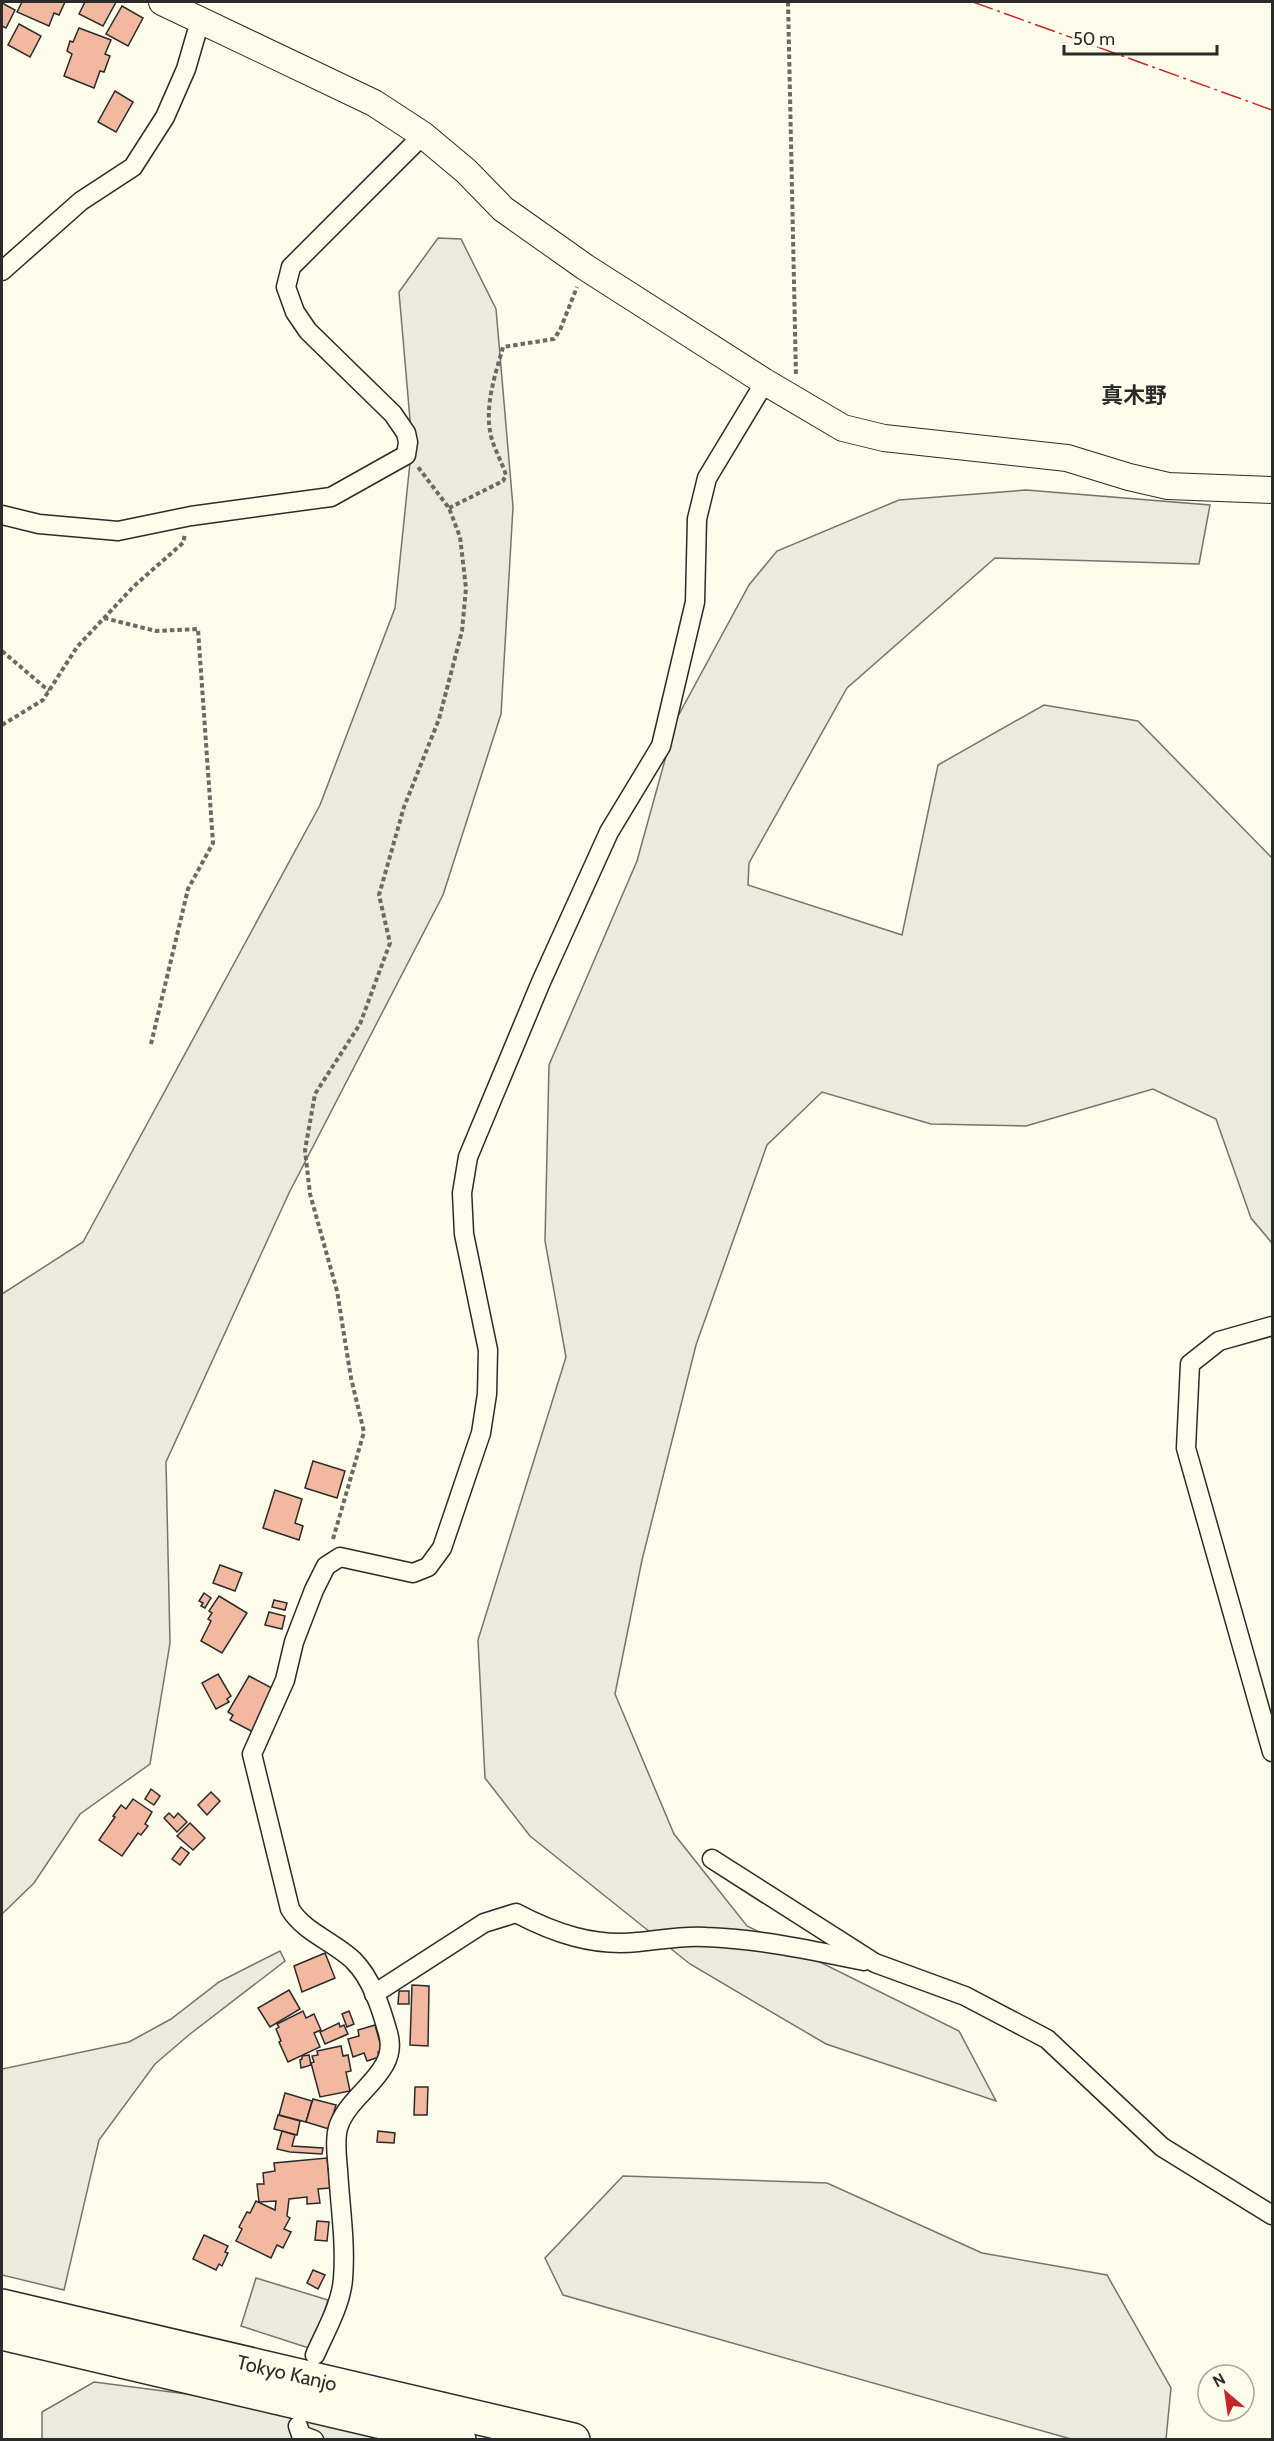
<svg xmlns="http://www.w3.org/2000/svg" width="1274" height="2441" font-family="Cabin,'Noto Sans JP',sans-serif">
  <style>
    .green { fill: #ecebdb; stroke: #74746e; stroke-width: 1.5 }
    .building { fill: #f2b8a0; stroke: #2b2b2b; stroke-width: 1.5 }
    .lines { fill: none; stroke-linecap: round; stroke-linejoin: round }
    .street-casing { stroke: #2b2b2b; stroke-width: 21 }
    .secondary-casing { stroke: #2b2b2b; stroke-width: 28 }
    .highway-casing { stroke: #2b2b2b; stroke-width: 36 }
    .path { stroke: #6a6964; stroke-width: 4; stroke-dasharray: 4.5 3; stroke-linecap: butt }
    .street { stroke: #fdfbea; stroke-width: 18 }
    .secondary { stroke: #fdfbea; stroke-width: 26 }
    .highway { stroke: #fdfbea; stroke-width: 33 }
    .power { stroke: #c62828; stroke-width: 1.5; stroke-dasharray: 21 4.5 3 4.5; stroke-linecap: butt }
    .labels { text-anchor: middle; dominant-baseline: central; stroke-width: 4.5; stroke-linejoin: round; paint-order: stroke }
    .street-label { font-size: 20px; fill: #2b2b2b; stroke: #fdfbea }
    .quarter-label { font-size: 22px; font-weight: bold; fill: #2b2b2b; stroke: #fdfbea }
  </style>
  <rect width="100%" height="100%" fill="#fdfbea"/>
  <g class="green">
    <polygon points="438,238 461,239 496,309 513,507 501,714 443,895 289,1193 166,1462 170,1643 150,1764 80,1814 34,1883 2,1914 2,1294 83,1242 320,805 395,608 412,443 399,292"/>
    <polygon points="1026,490 1210,505 1199,564 995,558 847,688 749,863 748,885 902,935 938,765 1044,705 1138,721 1272,858 1272,1243 1251,1218 1216,1119 1153,1089 1026,1126 931,1124 822,1092 767,1145 696,1345 642,1560 615,1694 674,1834 747,1926 959,2031 996,2101 826,2044 690,1964 530,1836 485,1778 478,1640 566,1357 545,1241 549,1065 637,861 676,720 749,585 777,551 899,500"/>
    <polygon points="280,1951 285,1961 190,2034 155,2064 99,2140 64,2290 2,2275 2,2069 129,2042 171,2019 219,1982"/>
    <polygon points="623,2176 827,2183 982,2253 1107,2275 1171,2388 1166,2439 1071,2439 563,2295 545,2258"/>
    <polygon points="256,2278 328,2300 312,2349 241,2326"/>
    <polygon points="94,2382 241,2401 367,2430 376,2439 42,2440 42,2412"/>
  </g>
  <g class="building">
    <polygon points="22,2 65,2 59,15 54,13 49,26 17,12"/>
    <polygon points="85,2 116,2 103,26 79,14"/>
    <polygon points="2,3 15,10 6,28 2,26"/>
    <polygon points="122,6 143,18 128,46 106,34"/>
    <polygon points="19,24 41,36 30,57 8,45"/>
    <polygon points="79,28 111,40 105,54 110,56 104,72 100,71 94,88 64,76 72,54 67,51 70,41 73,42"/>
    <polygon points="115,91 133,102 116,132 98,122"/>
    <polygon points="313,1461 345,1471 337,1498 305,1488"/>
    <polygon points="275,1490 302,1499 295,1523 303,1526 299,1540 263,1528"/>
    <polygon points="220,1565 242,1573 235,1591 213,1583"/>
    <polygon points="204,1593 211,1598 205,1608 201,1606 203,1603 199,1601"/>
    <polygon points="219,1596 247,1613 222,1653 201,1641 211,1621 208,1619 212,1613 209,1611"/>
    <polygon points="274,1600 287,1603 285,1610 272,1607"/>
    <polygon points="269,1612 285,1616 282,1629 265,1625"/>
    <polygon points="218,1674 231,1696 227,1699 229,1702 216,1709 202,1683"/>
    <polygon points="249,1676 272,1688 269,1694 273,1696 253,1732 230,1720 233,1715 228,1712"/>
    <polygon points="151,1789 160,1796 154,1805 145,1799"/>
    <polygon points="211,1792 220,1801 207,1815 198,1805"/>
    <polygon points="133,1799 152,1812 145,1824 148,1826 141,1835 138,1833 122,1856 99,1840 115,1817 113,1816 121,1805 126,1809"/>
    <polygon points="169,1813 174,1818 178,1813 187,1822 177,1832 164,1818"/>
    <polygon points="190,1823 205,1838 193,1850 177,1836"/>
    <polygon points="181,1847 189,1853 180,1865 172,1859"/>
    <polygon points="325,1953 335,1978 302,1992 294,1966"/>
    <polygon points="412,1985 429,1986 428,2046 410,2045"/>
    <polygon points="289,1990 300,2009 270,2027 258,2008"/>
    <polygon points="399,1991 409,1991 409,2004 398,2004"/>
    <polygon points="303,2011 306,2018 314,2014 321,2030 314,2033 320,2047 288,2062 279,2042 281,2041 276,2029 279,2027 277,2024"/>
    <polygon points="349,2011 354,2024 347,2027 342,2014"/>
    <polygon points="339,2023 340,2027 344,2025 348,2034 325,2044 320,2032"/>
    <polygon points="375,2025 382,2050 378,2052 379,2057 367,2061 364,2053 353,2057 348,2039 359,2036 358,2030"/>
    <polygon points="341,2046 343,2056 348,2055 351,2071 346,2072 350,2091 320,2097 311,2063 314,2062 312,2056 318,2055 317,2051"/>
    <polygon points="309,2055 311,2065 301,2068 300,2060 302,2059 302,2056"/>
    <polygon points="415,2087 428,2087 427,2115 414,2115"/>
    <polygon points="285,2093 312,2101 306,2122 279,2115"/>
    <polygon points="313,2099 336,2105 329,2129 306,2122"/>
    <polygon points="278,2115 300,2121 297,2135 274,2129"/>
    <polygon points="282,2131 295,2135 292,2146 323,2148 322,2154 290,2152 277,2149"/>
    <polygon points="378,2131 395,2133 394,2143 377,2142"/>
    <polygon points="327,2158 330,2188 318,2189 320,2203 307,2204 307,2197 289,2199 287,2216 290,2218 284,2229 291,2232 283,2248 277,2245 271,2258 236,2241 242,2229 239,2227 247,2212 250,2213 256,2201 275,2210 276,2201 259,2202 257,2184 264,2184 263,2173 275,2171 274,2163"/>
    <polygon points="317,2221 329,2222 327,2241 315,2240"/>
    <polygon points="204,2235 228,2246 225,2252 228,2253 222,2266 219,2264 216,2270 193,2259"/>
    <polygon points="313,2270 325,2275 318,2289 307,2283"/>
  </g>
  <g class="lines">
    <defs>
      <g id="street">
        <polyline points="2,271 81,201 133,167 165,117 186,69 200,21"/>
        <polyline points="2,515 39,524 118,531 191,516 331,497 406,455 408,442 406,433 393,414 308,331 295,312 286,287 291,267 423,135"/>
        <polyline points="1272,1326 1219,1341 1190,1364 1186,1448 1272,1752"/>
        <polyline points="712,1859 875,1963 965,1996 1047,2039 1162,2147 1272,2215"/>
        <path d="M374,1994L484,1923L516,1913C554,1933 594,1947 638,1942C661,1940 683,1935 706,1937C759,1939 811,1950 864,1961"/>
        <path d="M315,2355C325,2332 341,2305 343,2279C346,2243 340,2206 338,2170C337,2157 334,2138 339,2125C351,2092 400,2072 388,2033C381,2008 372,1979 353,1960C333,1941 305,1933 290,1909L252,1754L285,1680L294,1642L314,1590L326,1566L340,1557L413,1573L428,1567L442,1548L481,1433L487,1394L488,1350L464,1234L462,1193L468,1157L541,982L609,832L661,746L695,602L697,519L707,478L765,382"/>
        <polyline points="298,2426 301,2435 314,2440"/>
      </g>
      <polyline id="secondary" points="162,2 374,103 423,135 466,171 503,209 585,267 765,382 843,428 884,438 1067,458 1129,477 1168,486 1272,490"/>
      <g id="highway">
        <polyline points="2,2306 573,2440"/>
        <polyline points="2,2333 459,2440"/>
      </g>
    </defs>
    <use href="#street" class="street-casing"/>
    <use href="#secondary" class="secondary-casing"/>
    <use href="#highway" class="highway-casing"/>
    <g class="path">
      <polyline points="788,2 796,376"/>
      <path d="M449,508L503,481L506,475C502,463 496,452 492,440C483,409 495,376 503,347L554,339L560,330L577,287"/>
      <polyline points="104,618 156,631 198,629 213,843 188,889 151,1044"/>
      <polyline points="2,651 49,691"/>
      <polyline points="2,725 43,700 77,647 134,586 183,543 185,534"/>
      <polyline points="333,1539 364,1432 351,1378 337,1291 310,1194 305,1150 315,1094 360,1024 390,943 379,895 404,807 439,719 462,631 466,588 460,537 449,508 418,467"/>
    </g>
    <use href="#street" class="street"/>
    <use href="#secondary" class="secondary"/>
    <use href="#highway" class="highway"/>
    <polyline class="power" points="973,2 1272,110"/>
  </g>
  <g class="labels">
    <g class="street-label">
      <text transform="translate(287 2373) rotate(13)">Tokyo Kanjo</text>
    </g>
    <g class="quarter-label">
      <text x="1134" y="395">真木野</text>
    </g>
  </g>
  <rect width="1274" height="2441" fill="none" stroke="#2b2b2b" stroke-width="6"/>
  <g transform="translate(1226 2393) rotate(331)"><circle r="28" fill="#fdfbea" stroke="#a9a89e" stroke-width="1.5"/>
  <path d="M0-4.5L10 22L0 15L-10 22Z" fill="#c62828"/>
  <text y="-9" font-size="16" font-weight="bold" text-anchor="middle" fill="#2b2b2b">N</text>
  </g>
  <path d="M1064 45v9h153v-9" fill="none" stroke="#2b2b2b" stroke-width="3"/>
  <text x="1073" y="45" font-size="18" fill="#2b2b2b" stroke="#fdfbea" stroke-width="4.5" paint-order="stroke">50 m</text>
</svg>
